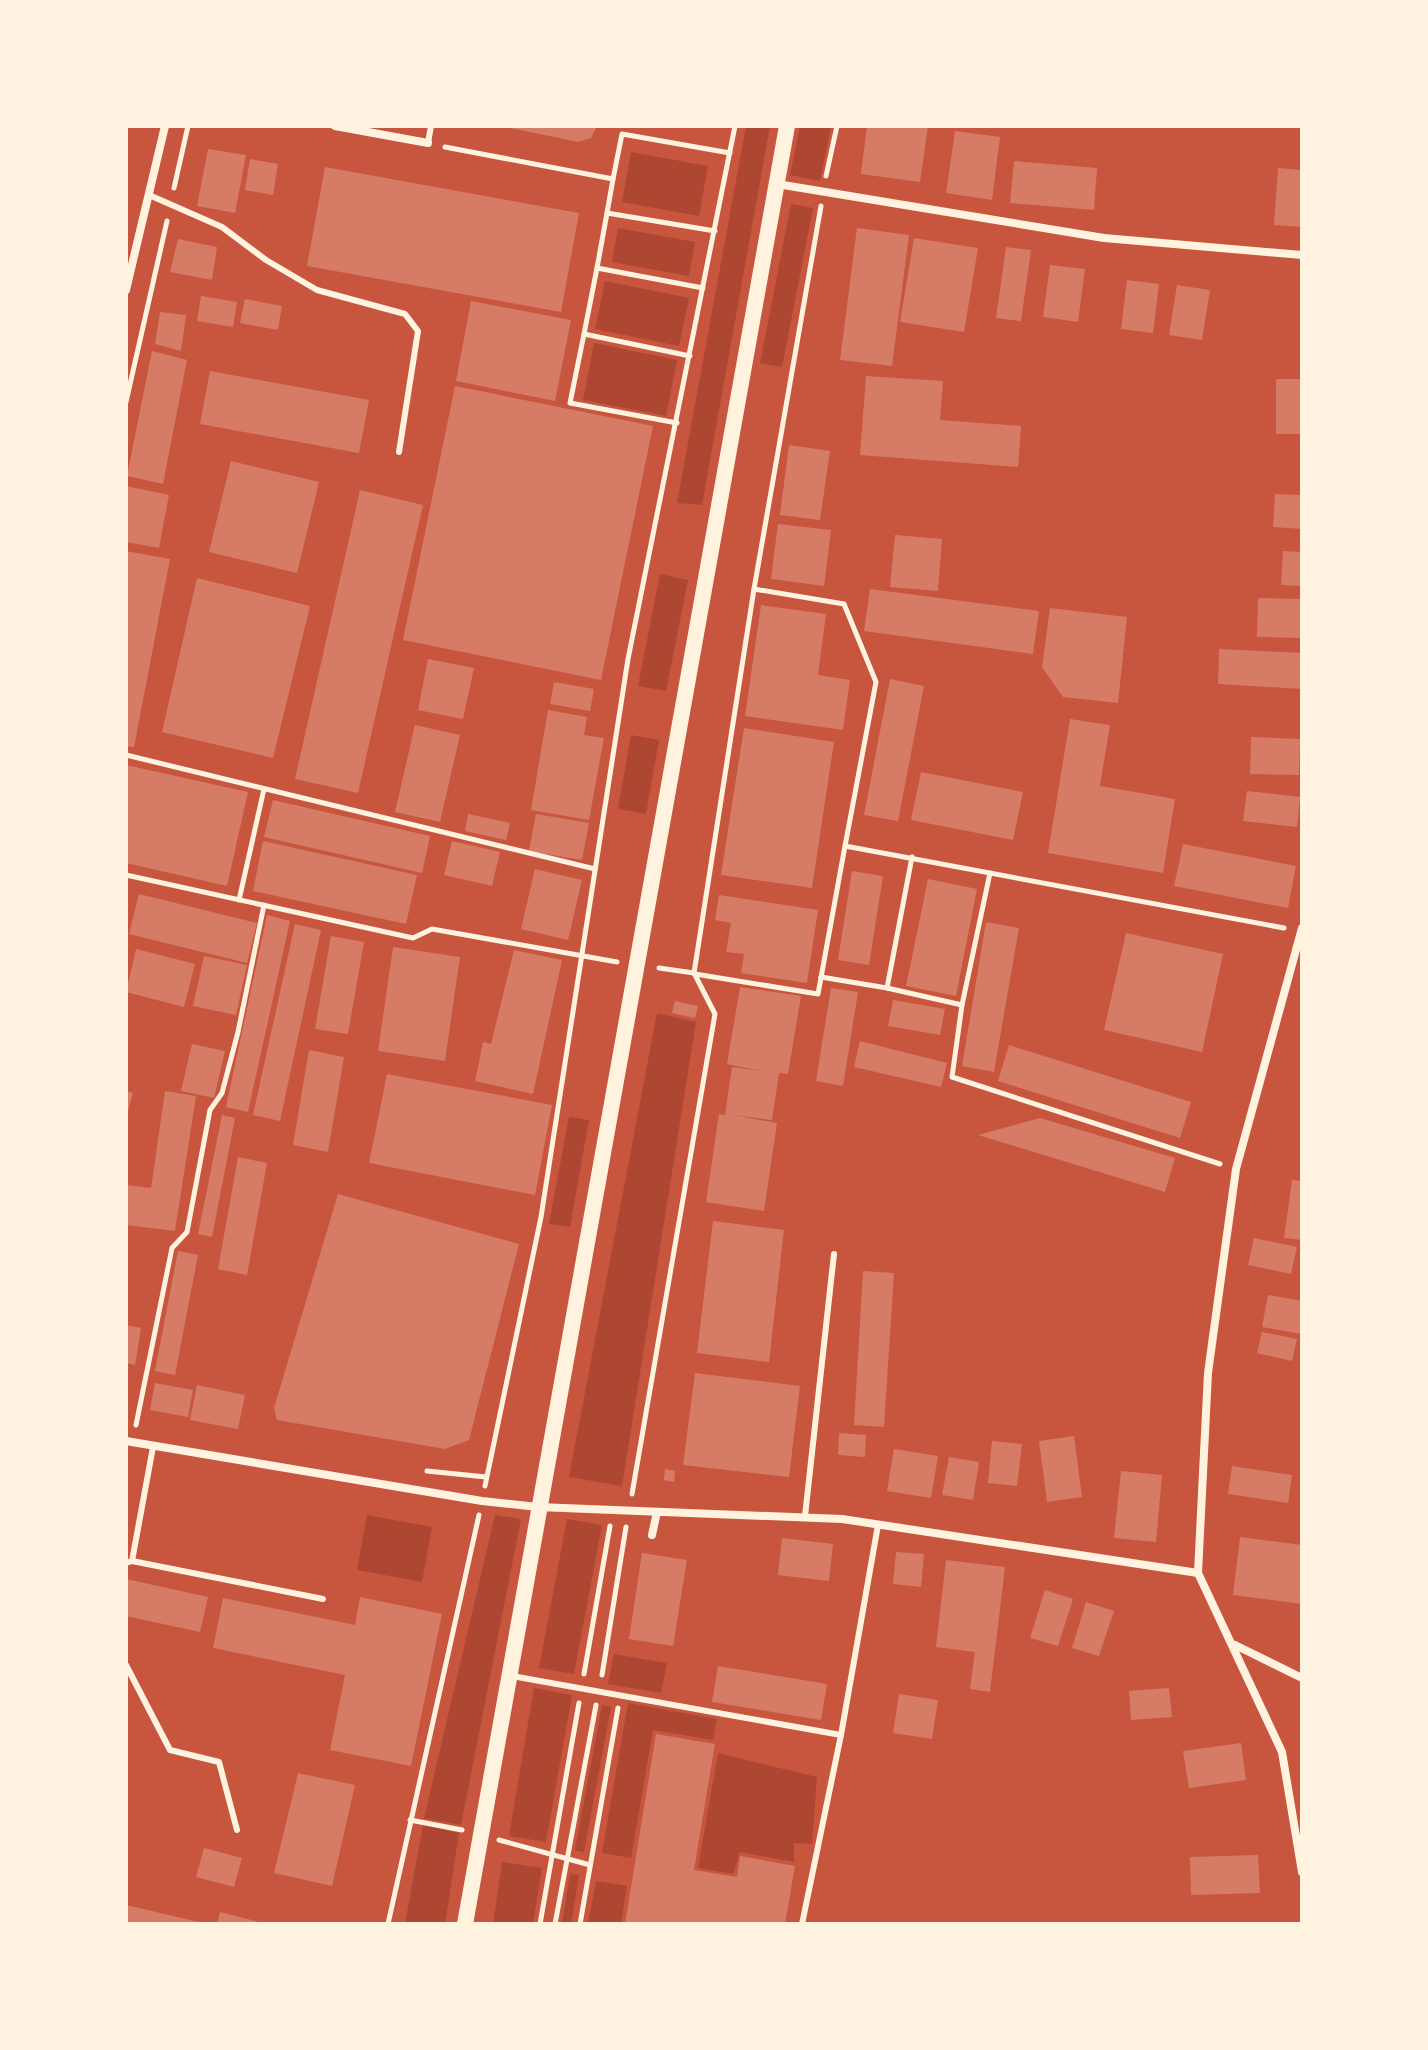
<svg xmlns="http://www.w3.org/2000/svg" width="1428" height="2050" font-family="Rubik,sans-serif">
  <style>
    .green { fill: #ae4732 }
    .building { fill: #d67c66 }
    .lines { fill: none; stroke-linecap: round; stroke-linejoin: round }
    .path { stroke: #fff3e0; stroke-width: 5 }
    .service { stroke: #fff3e0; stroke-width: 6 }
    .minor { stroke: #fff3e0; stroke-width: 8 }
    .secondary { stroke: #fff3e0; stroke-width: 16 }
  </style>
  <rect width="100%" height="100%" fill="#c8553d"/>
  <g class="green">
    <polygon points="746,126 770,126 702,505 677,503"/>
    <polygon points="800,126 831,126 820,181 790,175"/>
    <polygon points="631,152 708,166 699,216 622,202"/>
    <polygon points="791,204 813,208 782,367 760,363"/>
    <polygon points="618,228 695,242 689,276 612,262"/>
    <polygon points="605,281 689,298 679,346 595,329"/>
    <polygon points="594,343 677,360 666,416 583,400"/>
    <polygon points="660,574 688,580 666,691 638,686"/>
    <polygon points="631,735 659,740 646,814 618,809"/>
    <polygon points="657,1013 696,1022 622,1486 569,1477"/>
    <polygon points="569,1117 589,1120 570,1227 549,1224"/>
    <polygon points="367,1515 432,1527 422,1582 357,1570"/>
    <polygon points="495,1515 521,1519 461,1825 424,1818"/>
    <polygon points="567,1519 602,1525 574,1674 539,1668"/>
    <polygon points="614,1654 667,1663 661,1693 608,1684"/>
    <polygon points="534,1688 572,1695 546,1842 509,1836"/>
    <polygon points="628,1703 717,1719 713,1740 653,1730 631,1858 602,1853"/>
    <polygon points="602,1705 611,1707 584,1852 575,1850"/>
    <polygon points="718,1753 817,1777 812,1844 794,1843 794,1862 740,1852 733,1874 698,1868"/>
    <polygon points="423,1825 459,1833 445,1924 405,1924"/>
    <polygon points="502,1862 542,1868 533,1924 493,1924"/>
    <polygon points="570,1874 579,1875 571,1924 562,1924"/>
    <polygon points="596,1881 627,1886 621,1924 588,1924"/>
  </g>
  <g class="building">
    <polygon points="501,126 597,126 591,138 578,142"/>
    <polygon points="867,126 928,126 920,182 861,174"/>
    <polygon points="955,131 1000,137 992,200 946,193"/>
    <polygon points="208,149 246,155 235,213 197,206"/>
    <polygon points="250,159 278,164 273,195 245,190"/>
    <polygon points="1014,161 1097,168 1094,210 1010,203"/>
    <polygon points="325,167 579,213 561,312 307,266"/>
    <polygon points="1278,168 1302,170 1302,227 1274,225"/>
    <polygon points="857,228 909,235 892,366 840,360"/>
    <polygon points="914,238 978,248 964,332 900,322"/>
    <polygon points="178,239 217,247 212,280 170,272"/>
    <polygon points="1006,247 1031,250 1021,321 996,318"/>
    <polygon points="1050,265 1085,269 1078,322 1043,317"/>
    <polygon points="1127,280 1159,284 1153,333 1121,329"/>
    <polygon points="1177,285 1210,290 1202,340 1169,335"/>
    <polygon points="201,296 237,302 233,327 197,321"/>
    <polygon points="245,299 282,306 278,330 240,323"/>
    <polygon points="471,301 571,320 555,401 456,381"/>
    <polygon points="160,312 186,315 181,351 155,344"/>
    <polygon points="152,351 187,360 163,484 127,476"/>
    <polygon points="210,371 369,400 359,453 200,424"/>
    <polygon points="866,376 943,381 940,420 1021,426 1018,467 860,455"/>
    <rect x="1276" y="379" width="26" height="55"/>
    <polygon points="455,386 653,426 601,680 403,640"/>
    <polygon points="789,445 830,451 820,520 780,515"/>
    <polygon points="231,461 319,482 297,573 209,552"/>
    <polygon points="126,486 169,495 159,548 126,542"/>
    <polygon points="360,490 423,505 358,793 295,779"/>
    <polygon points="1275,494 1302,495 1302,529 1273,527"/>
    <polygon points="778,524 831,530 824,586 771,579"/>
    <polygon points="895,535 942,539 938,591 890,587"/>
    <polygon points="126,551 170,559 134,747 126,746"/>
    <polygon points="1283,551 1302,552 1302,586 1281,585"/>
    <polygon points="197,578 310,606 273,758 162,732"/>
    <polygon points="870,589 1039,611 1033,654 864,631"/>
    <polygon points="1258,598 1302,599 1302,638 1257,637"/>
    <polygon points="761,605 826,614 818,675 850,680 843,730 745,716"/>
    <polygon points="1050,608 1127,617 1118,703 1063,697 1042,667"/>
    <polygon points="1219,649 1302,653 1302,689 1218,684"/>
    <polygon points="428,659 474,668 463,719 418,710"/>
    <polygon points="890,679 924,686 898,821 864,815"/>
    <polygon points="554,682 594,689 590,711 550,704"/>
    <polygon points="548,710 587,717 584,735 604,738 589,820 531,810"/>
    <polygon points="1070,719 1110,725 1100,786 1175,799 1163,873 1048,853"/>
    <polygon points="415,725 460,735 440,822 395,812"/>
    <polygon points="744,728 834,742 812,888 721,875"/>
    <polygon points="1251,737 1300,739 1299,775 1250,774"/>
    <polygon points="126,765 248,792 227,886 126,863"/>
    <polygon points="921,772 1023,792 1013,840 911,820"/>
    <polygon points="1247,791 1300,797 1297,827 1243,821"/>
    <polygon points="273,800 430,836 422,873 264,837"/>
    <polygon points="468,814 510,823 506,840 465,831"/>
    <polygon points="536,814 589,823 582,860 529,851"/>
    <polygon points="263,841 417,875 406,924 253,891"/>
    <polygon points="452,841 500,852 492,886 444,875"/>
    <polygon points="1183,844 1296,866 1288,908 1174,886"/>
    <polygon points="535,869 582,880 568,940 521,929"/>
    <polygon points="852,871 883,876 869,965 838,960"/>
    <polygon points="928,879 977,889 956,996 906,986"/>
    <polygon points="139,894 257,923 247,963 129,934"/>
    <polygon points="719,895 818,910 807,983 741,973 744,954 726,952 731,923 715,920"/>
    <polygon points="267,915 290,921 248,1112 226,1107"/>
    <polygon points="986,922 1019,928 994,1072 962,1066"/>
    <polygon points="295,924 321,930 280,1121 253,1115"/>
    <polygon points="1126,933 1223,954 1202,1052 1104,1030"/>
    <polygon points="331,936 364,942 348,1034 315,1029"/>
    <polygon points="393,947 460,957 445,1061 378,1051"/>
    <polygon points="136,949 195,964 184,1007 126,992"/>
    <polygon points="514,950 562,960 533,1094 475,1081 483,1042 491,1044"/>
    <polygon points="204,956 247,965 236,1015 193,1006"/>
    <polygon points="740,987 801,996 788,1074 779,1073 772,1120 733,1115 777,1123 764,1211 706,1202 719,1114 725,1115 732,1067 761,1071 727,1064"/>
    <polygon points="831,988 858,992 843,1086 816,1081"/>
    <polygon points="893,1000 945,1009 940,1035 888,1026"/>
    <polygon points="675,1001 698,1006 695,1018 672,1013"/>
    <polygon points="860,1041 947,1063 941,1087 854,1067"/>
    <polygon points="192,1044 225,1051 214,1098 181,1091"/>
    <polygon points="1009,1045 1191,1102 1180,1138 998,1081"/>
    <polygon points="309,1050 344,1057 328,1152 293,1145"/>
    <polygon points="387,1074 552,1105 535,1195 369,1163"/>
    <polygon points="126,1091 133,1093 127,1115 126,1115"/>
    <polygon points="165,1091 196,1096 175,1231 126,1225 126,1185 151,1188"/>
    <polygon points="222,1115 235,1118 212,1237 198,1234"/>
    <polygon points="1040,1118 1175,1158 1165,1192 978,1135"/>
    <polygon points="238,1157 267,1163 247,1275 218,1269"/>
    <polygon points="1292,1180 1302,1181 1302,1240 1284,1238"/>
    <polygon points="338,1194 519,1244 469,1440 445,1449 277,1420 274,1408"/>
    <polygon points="713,1221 784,1230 769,1362 697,1353"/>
    <polygon points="1254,1238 1297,1247 1291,1274 1248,1265"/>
    <polygon points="178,1251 198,1255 175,1375 155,1371"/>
    <polygon points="863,1271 894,1273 884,1427 854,1425"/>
    <polygon points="1268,1295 1302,1301 1302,1334 1262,1327"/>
    <polygon points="126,1325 141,1328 135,1365 126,1363"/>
    <polygon points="1262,1332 1297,1339 1292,1361 1257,1353"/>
    <polygon points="695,1373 800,1386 789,1477 683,1465"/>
    <polygon points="155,1383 193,1390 188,1417 150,1410"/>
    <polygon points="197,1385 245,1395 238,1429 190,1420"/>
    <polygon points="839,1433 866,1435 865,1457 838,1455"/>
    <polygon points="1074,1436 1082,1497 1047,1502 1039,1441"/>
    <polygon points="992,1441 1022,1444 1017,1486 988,1483"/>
    <polygon points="894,1449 938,1456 931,1498 887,1491"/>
    <polygon points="949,1457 979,1462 973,1500 942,1495"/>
    <polygon points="1232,1466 1292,1475 1288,1503 1228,1494"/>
    <polygon points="665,1469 675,1471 674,1482 664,1480"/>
    <polygon points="1121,1471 1162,1475 1156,1542 1114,1538"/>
    <polygon points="1240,1537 1302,1545 1302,1604 1233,1595"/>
    <polygon points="782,1538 833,1544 829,1581 778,1575"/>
    <polygon points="896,1552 924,1554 921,1587 893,1584"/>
    <polygon points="642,1553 687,1560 673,1646 629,1639"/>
    <polygon points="946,1560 1005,1567 990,1692 970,1689 975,1652 936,1647"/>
    <polygon points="126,1579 208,1597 200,1632 126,1616"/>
    <polygon points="1045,1590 1073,1599 1058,1646 1030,1638"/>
    <polygon points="360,1597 442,1614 411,1766 330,1750 345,1675 213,1648 223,1598 355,1625"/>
    <polygon points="1086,1602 1114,1611 1099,1656 1072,1648"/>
    <polygon points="718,1666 827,1684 821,1720 712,1702"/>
    <polygon points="1169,1688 1172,1717 1131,1720 1129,1691"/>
    <polygon points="899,1694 938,1700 932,1739 893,1733"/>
    <polygon points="656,1734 715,1744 694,1870 737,1877 740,1856 795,1866 785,1924 625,1924"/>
    <polygon points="1241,1743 1246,1780 1189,1788 1183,1751"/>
    <polygon points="298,1773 355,1785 332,1886 274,1873"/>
    <polygon points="204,1848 242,1858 234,1887 196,1877"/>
    <polygon points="1258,1855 1260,1893 1191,1895 1190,1857"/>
    <polygon points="126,1905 203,1923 203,1924 126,1924"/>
    <polygon points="220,1912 263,1923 262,1924 217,1924"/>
  </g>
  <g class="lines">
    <g class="path">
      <polyline points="445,147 613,179 622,134 730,153"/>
      <polyline points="826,176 837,126"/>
      <polyline points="174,188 188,126"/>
      <polyline points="607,213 613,179"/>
      <polyline points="597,268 607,213 715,231"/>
      <polyline points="584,334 570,403 677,423"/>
      <polyline points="690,356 584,334 597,268 703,288"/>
      <polyline points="126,402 167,221"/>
      <polyline points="754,589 844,604 876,682 845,846"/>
      <polyline points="126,755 595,869"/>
      <polyline points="126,875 413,938 432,929 617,962"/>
      <polyline points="239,900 264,789"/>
      <polyline points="659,968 694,973 754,589 821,206"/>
      <polyline points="695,974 818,994 845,846 1284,928"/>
      <polyline points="821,977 887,988 912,857"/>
      <polyline points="887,988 962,1005 990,873"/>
      <polyline points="962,1005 952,1077 1220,1164"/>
      <polyline points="136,1425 172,1248 187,1232 210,1110 222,1093 238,1032 264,905"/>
      <polyline points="427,1471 486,1477"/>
      <polyline points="485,1486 541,1217 628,659 735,126"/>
      <polyline points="632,1494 715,1014 694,973"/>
      <polyline points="584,1674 610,1526"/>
      <polyline points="602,1675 626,1527"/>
      <polyline points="410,1820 462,1830"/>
      <polyline points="499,1840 590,1865"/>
      <polyline points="388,1924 479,1515"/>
      <polyline points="540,1924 579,1703"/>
      <polyline points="555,1924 596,1705"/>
      <polyline points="580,1924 618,1708"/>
    </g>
    <g class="service">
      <polyline points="428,143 431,126"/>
      <polyline points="149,195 222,227 266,260 317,290 405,314 418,331 399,452"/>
      <polyline points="805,1516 834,1254"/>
      <polyline points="132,1561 323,1599"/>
      <polyline points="126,1563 132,1561 153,1447"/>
      <polyline points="126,1665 170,1750 219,1762 237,1830"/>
      <polyline points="512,1676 841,1735 802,1924"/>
      <polyline points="841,1735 878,1525"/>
    </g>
    <g class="minor">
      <polyline points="335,126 428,143"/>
      <polyline points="777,184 1104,238 1302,255"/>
      <polyline points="126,290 165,126"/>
      <polyline points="1302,928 1236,1169 1208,1373 1198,1573 1282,1752 1302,1872"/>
      <polyline points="126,1441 482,1501 538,1507 842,1519 1198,1573"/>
      <polyline points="652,1535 657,1512"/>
      <polyline points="1235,1645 1302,1678"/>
    </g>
    <polyline class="secondary" points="465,1924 787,126"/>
  </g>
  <rect width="1428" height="2050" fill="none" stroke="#fff3e0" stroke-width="256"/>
</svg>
